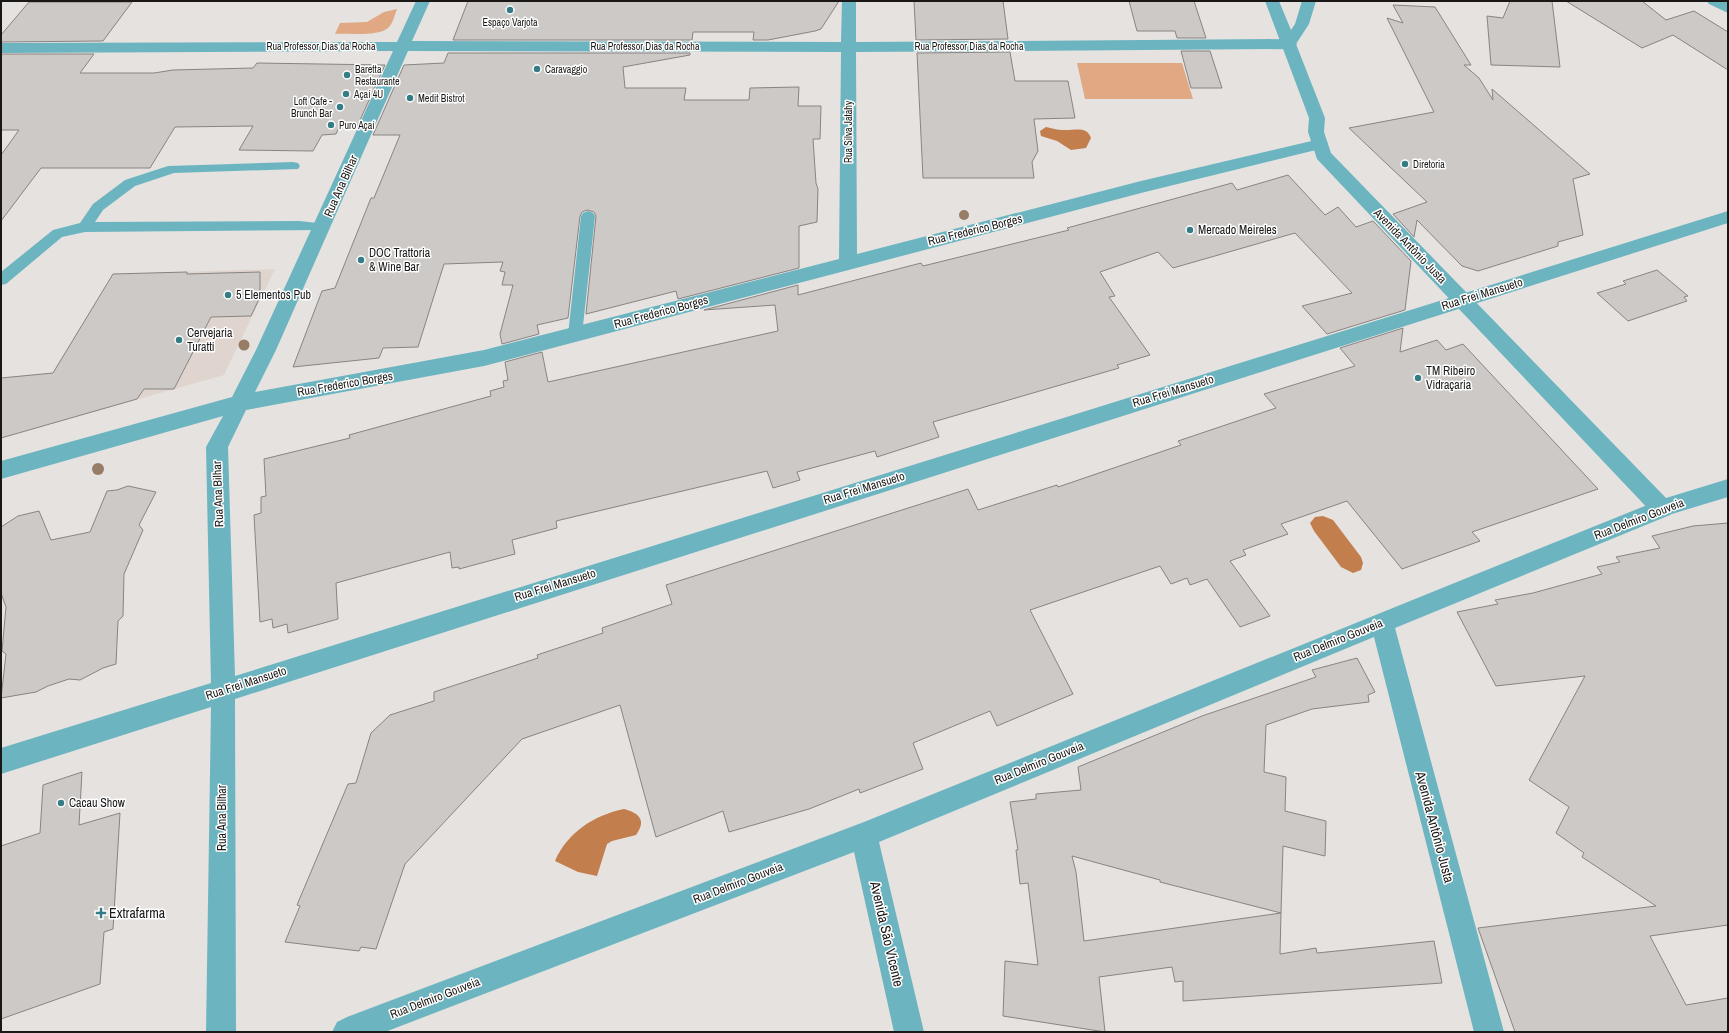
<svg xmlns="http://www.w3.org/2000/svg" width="1729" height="1033" font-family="'Archivo Narrow',sans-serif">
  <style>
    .built { fill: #e0d5ce }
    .green { fill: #e0a883 }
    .water { fill: #c37e4e }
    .building { fill: #ccc9c6; stroke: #888482 }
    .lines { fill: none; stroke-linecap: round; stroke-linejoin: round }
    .service { fill: #6cb5c0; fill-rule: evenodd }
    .minor { fill: #6cb5c0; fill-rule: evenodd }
    .tertiary { fill: #6cb5c0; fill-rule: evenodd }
    .tree { fill: #977c66 }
    .poi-dot { fill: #357c86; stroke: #fff; stroke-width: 1.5 }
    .labels { text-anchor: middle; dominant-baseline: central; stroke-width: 3; stroke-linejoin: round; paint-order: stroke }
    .far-poi-label { font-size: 10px; fill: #191817; stroke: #fff; text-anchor: start }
    .far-street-label { font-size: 10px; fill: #191817; stroke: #fff }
    .street-label { font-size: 12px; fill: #191817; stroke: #fff }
    .poi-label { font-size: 12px; fill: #191817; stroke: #fff; text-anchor: start }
    .near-street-label { font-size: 14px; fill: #191817; stroke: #fff }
    .near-poi-label { font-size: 14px; fill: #191817; stroke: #fff; text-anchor: start }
  </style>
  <rect width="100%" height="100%" fill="#e6e2e0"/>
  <polygon class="built" points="275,269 224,375 33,429 37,412 73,371 53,372 113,274"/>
  <g class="green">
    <path d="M397,9C395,14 393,23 389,27C380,37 348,33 335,34L340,23L367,22L384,12Z"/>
    <polygon points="1077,63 1182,63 1193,99 1085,99"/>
  </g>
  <g class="water">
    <path d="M1046,127C1052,128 1057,130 1063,130C1073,131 1087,125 1091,138L1086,148L1071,150L1057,141L1041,136L1040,131Z"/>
    <polygon points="1323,516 1333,520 1361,557 1363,563 1361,570 1353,573 1341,567 1314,531 1310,523 1315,517"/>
    <path d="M624,809C639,813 647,820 636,835L612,841L607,844L597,876L578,872L555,861C567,833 594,815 624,809Z"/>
  </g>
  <g class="building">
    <polygon points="468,1 839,1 821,29 815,31 768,40 753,40 754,32 693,32 692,40 453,40"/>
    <polygon points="914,1 1003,1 1008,39 916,40"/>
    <polygon points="1129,1 1194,1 1206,38 1177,38 1175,31 1137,31"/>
    <polygon points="1510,1 1552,1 1560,67 1491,65 1487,16 1503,18"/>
    <polygon points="1566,1 1642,1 1666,20 1694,11 1728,32 1728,70 1673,35 1642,48"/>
    <polygon points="29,2 132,2 103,41 1,42 1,35"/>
    <polygon points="1393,5 1435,7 1471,65 1464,65 1479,78 1493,100 1492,89 1590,174 1573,179 1583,235 1558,242 1558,246 1478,271 1462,266 1417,220 1414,237 1393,214 1427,202 1349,128 1434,112 1387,18 1403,23"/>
    <polygon points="1181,51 1210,51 1222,88 1191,88"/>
    <polygon points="1010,52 1015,81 1068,81 1075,118 1034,119 1038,151 1032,162 1034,178 923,178 917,53"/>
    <polygon points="448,53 690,53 690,55 623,67 625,88 686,88 684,100 749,100 750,88 799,87 798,106 821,106 820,139 813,139 816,183 818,189 817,222 799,226 799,268 678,299 676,291 586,314 596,216 594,212 587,210 582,212 580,216 568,318 537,325 539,334 502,344 500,334 513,285 502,285 505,272 500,271 503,262 444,264 418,347 383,348 379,358 293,367 322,291 335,288 371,198 374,198 400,135 373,135 404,65 444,63"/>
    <polygon points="1,54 94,54 80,73 154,73 173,70 253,68 257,63 385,65 356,129 341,123 336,134 322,135 313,151 239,150 253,126 175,127 150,168 41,168 1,221 1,155 19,130 1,130"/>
    <polygon points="1288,175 1325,215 1338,207 1356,227 1373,221 1411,261 1405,310 1327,334 1302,306 1352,293 1295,233 1173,268 1158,252 1100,272 1115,296 1109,297 1150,355 1117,365 1119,368 933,422 939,437 877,457 875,451 797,472 800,480 773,488 767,471 556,521 557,528 512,540 515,554 459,569 459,567 452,568 450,552 336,583 338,619 288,633 287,624 273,628 272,619 260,622 254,515 261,513 261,497 266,496 264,459 350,438 349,435 491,396 490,391 504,387 503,381 508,380 505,362 542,352 548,382 778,331 775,305 704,310 798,285 798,295 921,263 923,266 1069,230 1067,228 1232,183 1237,190"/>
    <polygon points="1657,270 1688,296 1684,297 1687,301 1628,321 1597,293 1626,284 1623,281"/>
    <polygon points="187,272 187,274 260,272 260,297 251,316 211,317 174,389 144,389 137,399 1,438 1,378 53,373 113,274"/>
    <polygon points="1403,328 1400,352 1437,340 1446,350 1463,344 1598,489 1472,532 1480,541 1402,569 1347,501 1281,524 1288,534 1243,550 1246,555 1230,561 1270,616 1240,627 1207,579 1190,585 1187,578 1171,584 1160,566 1030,610 1073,694 997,726 990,711 913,743 923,769 860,793 859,789 809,809 729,832 723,811 656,837 620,705 522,739 405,864 376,949 361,947 359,951 285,942 300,906 297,905 348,784 356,783 371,733 390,715 434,701 434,692 538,658 537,655 603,633 602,628 672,604 666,585 968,489 978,510 1057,485 1058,487 1181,445 1178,441 1276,408 1264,394 1355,366 1340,348"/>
    <polygon points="128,486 156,492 139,525 143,530 124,574 123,616 118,621 116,664 103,668 80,680 69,679 48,686 36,692 1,698 6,654 2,651 6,607 1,593 1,527 18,516 39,511 51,540 90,532 107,491 117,490"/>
    <polygon points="1728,523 1728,925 1650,936 1686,1005 1728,998 1728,1032 1515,1032 1478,928 1656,906 1582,857 1584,853 1556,833 1569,807 1529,780 1585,676 1496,686 1457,612 1498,604 1495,600 1533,593 1602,574 1597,567 1620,562 1616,557 1660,548 1652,536 1693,526"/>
    <polygon points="1357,658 1375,692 1368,695 1369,702 1312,709 1266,725 1264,772 1286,777 1285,811 1326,821 1325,856 1283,846 1281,913 1160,882 1160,880 1072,856 1076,872 1084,941 1281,913 1280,954 1316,948 1317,953 1434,941 1442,983 1183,1001 1183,981 1175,982 1172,967 1099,977 1105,1032 1003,1016 1005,961 1038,965 1028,883 1020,884 1016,850 1018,850 1010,802 1036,799 1036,794 1081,790 1078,767 1202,716 1316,677 1312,670"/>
    <polygon points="82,772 79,825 120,813 113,929 104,932 100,984 1,1019 1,846 40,833 43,785"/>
  </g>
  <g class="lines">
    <g class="service">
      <polygon points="293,162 298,163 300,166 298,169 174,173 135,186 103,210 95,222 299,221 327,224 329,227 327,230 85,232 62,237 6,284 1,285 1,272 53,230 80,223 93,204 125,180 168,166"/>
      <polygon points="588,211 593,213 595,216 582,335 580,339 575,341 570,339 568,335 581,216 583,213"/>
    </g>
    <g class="minor">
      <path d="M416,1H430L412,41L841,42L842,1H856V42L1289,39L1294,41L1297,44L1294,47L1289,49L856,52L857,254L1141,181L1320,139L1326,140L1328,144L1326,148L1320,149L1141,193L484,366L246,410L228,447L235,676L1728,211V223L235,699L236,1032H206L211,707L1,774V748L211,683L206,447L223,416L1,479V461L232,397L256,350L393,51L1,53V43L397,42ZM408,51L841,52L839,259L484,350L255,392L276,350Z"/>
      <polygon points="1707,1 1725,1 1728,3 1728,13 1709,4"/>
      <polygon points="1662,499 1670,501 1673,508 1670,515 1395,628 1504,1032 1474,1032 1374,637 879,842 924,1032 894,1032 854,852 385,1032 332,1032 337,1022 347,1017 864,822"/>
    </g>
    <polygon class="tertiary" points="1265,1 1279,1 1291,30 1295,24 1302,1 1316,1 1309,24 1296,44 1325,118 1324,132 1331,153 1666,498 1728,479 1728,497 1662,517 1654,515 1317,159 1308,132 1309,118"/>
  </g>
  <g class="tree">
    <circle cx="964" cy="215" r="5"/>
    <circle cx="244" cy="345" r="5.5"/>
    <circle cx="98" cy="469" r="6"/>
  </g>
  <g class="poi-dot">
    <circle cx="510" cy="10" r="4"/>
    <circle cx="537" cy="69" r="4"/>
    <circle cx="347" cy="75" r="4"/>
    <circle cx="346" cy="94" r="4"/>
    <circle cx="410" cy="98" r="4"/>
    <circle cx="340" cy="107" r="4"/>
    <circle cx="331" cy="125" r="4"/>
    <circle cx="1405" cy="164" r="4"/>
    <circle cx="1190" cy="230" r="4"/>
    <circle cx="361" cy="260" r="4"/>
    <circle cx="228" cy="295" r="4"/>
    <circle cx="179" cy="340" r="4"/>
    <circle cx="1418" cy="378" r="4"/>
    <circle cx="61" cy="803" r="4"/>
    <path d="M99 907h4v4h4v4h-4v4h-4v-4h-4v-4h4z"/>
  </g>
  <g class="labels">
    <g class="far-poi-label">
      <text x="510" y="22" text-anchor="middle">Espaço Varjota</text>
      <text x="355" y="69">Baretta<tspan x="355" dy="12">Restaurante</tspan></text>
      <text x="545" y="69">Caravaggio</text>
      <text x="354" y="94">Açaí 4U</text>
      <text x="418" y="98">Medit Bistrot</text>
      <text x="332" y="101" text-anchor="end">Loft Cafe -<tspan x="332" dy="12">Brunch Bar</tspan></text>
      <text x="339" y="125">Puro Açaí</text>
      <text x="1413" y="164">Diretoria</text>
    </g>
    <g class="far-street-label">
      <text x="321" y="46">Rua Professor Dias da Rocha</text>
      <text x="645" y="46">Rua Professor Dias da Rocha</text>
      <text x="969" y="46">Rua Professor Dias da Rocha</text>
      <text transform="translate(848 132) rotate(-90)">Rua Silva Jatahy</text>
    </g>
    <g class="street-label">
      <text transform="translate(341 186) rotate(-66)">Rua Ana Bilhar</text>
      <text transform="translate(975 230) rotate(-14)">Rua Frederico Borges</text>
      <text transform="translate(1410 246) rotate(46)">Avenida Antônio Justa</text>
      <text transform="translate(1482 294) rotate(-17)">Rua Frei Mansueto</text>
      <text transform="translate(661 312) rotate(-15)">Rua Frederico Borges</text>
      <text transform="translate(345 384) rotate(-10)">Rua Frederico Borges</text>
      <text transform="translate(1173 391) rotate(-17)">Rua Frei Mansueto</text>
      <text transform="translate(864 488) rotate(-17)">Rua Frei Mansueto</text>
      <text transform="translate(218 494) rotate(-92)">Rua Ana Bilhar</text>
      <text transform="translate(1639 519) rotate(-21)">Rua Delmiro Gouveia</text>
      <text transform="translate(555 585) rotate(-17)">Rua Frei Mansueto</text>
      <text transform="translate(1338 640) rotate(-22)">Rua Delmiro Gouveia</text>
      <text transform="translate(246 683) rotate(-18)">Rua Frei Mansueto</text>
      <text transform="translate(1039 763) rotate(-22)">Rua Delmiro Gouveia</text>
      <text transform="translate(222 818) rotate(-90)">Rua Ana Bilhar</text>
      <text transform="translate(738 883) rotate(-21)">Rua Delmiro Gouveia</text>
      <text transform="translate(435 998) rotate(-21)">Rua Delmiro Gouveia</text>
    </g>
    <g class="poi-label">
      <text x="1198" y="230">Mercado Meireles</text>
      <text x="369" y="253">DOC Trattoria<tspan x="369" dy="14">&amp; Wine Bar</tspan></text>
      <text x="236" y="295">5 Elementos Pub</text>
      <text x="187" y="333">Cervejaria<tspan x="187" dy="14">Turatti</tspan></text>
      <text x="1426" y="371">TM Ribeiro<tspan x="1426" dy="14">Vidraçaria</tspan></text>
      <text x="69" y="803">Cacau Show</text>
    </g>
    <g class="near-street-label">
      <text transform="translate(1435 827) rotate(75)">Avenida Antônio Justa</text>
      <text transform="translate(887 934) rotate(77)">Avenida São Vicente</text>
    </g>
    <g class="near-poi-label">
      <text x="109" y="913">Extrafarma</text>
    </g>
  </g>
  <rect width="1729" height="1033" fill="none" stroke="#191817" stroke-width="4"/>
</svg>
